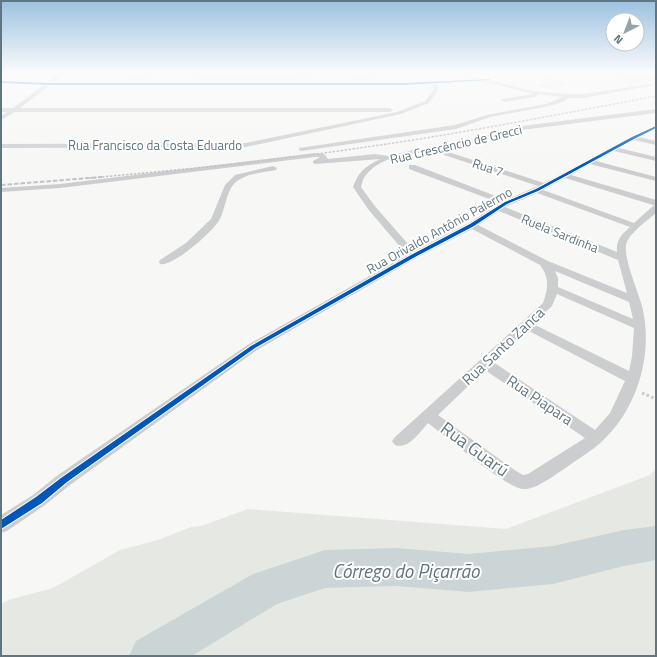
<svg xmlns="http://www.w3.org/2000/svg" width="657" height="657" font-family="'Titillium Web',sans-serif">
  <style>
    .green { fill: #e6e9e3 }
    .lines { fill: none; stroke-linecap: round; stroke-linejoin: round }
    .stream { stroke: #cbd5d6; stroke-width: 1.5 }
    .river { fill: #cbd5d6; fill-rule: evenodd }
    .path { stroke: #c9cacb; stroke-width: 3; stroke-dasharray: 2.5 2.5; stroke-linecap: butt }
    .street { fill: #cccdce; fill-rule: evenodd }
    .rail-far1 { stroke: #c1c3c4; stroke-width: 1.5; stroke-dasharray: 2.5 1.5; stroke-linecap: butt }
    .rail { stroke: #c1c3c4; stroke-width: 2; stroke-dasharray: 4.5 2; stroke-linecap: butt }
    .cycleway-casing { stroke: #fff; stroke-width: 2 }
    .cycleway { fill: #0057b8; fill-rule: evenodd }
    .labels { text-anchor: middle; dominant-baseline: central; stroke-width: 4; stroke-linejoin: round; paint-order: stroke }
    .far-street-label { font-size: 13px; fill: #627681; stroke: #fff }
    .street-label { font-size: 15px; fill: #627681; stroke: #fff }
    .near-street-label { font-size: 18px; fill: #627681; stroke: #fff }
    .near-water-label { font-size: 19px; font-style: italic; fill: #5e767c; stroke: #fff }
  </style>
  <rect width="100%" height="100%" fill="#f7f7f6"/>
  <g class="green">
    <polygon points="114,73 193,73 198,75 201,73 252,73 252,75 297,73 342,79 212,80 172,78 130,80 127,82 122,77 102,79"/>
    <polygon points="408,73 419,73 425,75 365,80 349,79 341,76"/>
    <path d="M475,73H613L656,75V82L638,84L621,83L623,80C608,78 567,71 554,78L568,85L552,89L535,86L544,83L541,81L542,79L532,75L519,74L520,76L531,79L525,80Z"/>
    <polygon points="656,468 656,656 1,656 1,604 11,599 53,588 120,550 158,540 191,527 201,526 248,509 506,529 650,475"/>
  </g>
  <g class="lines">
    <polyline class="stream" points="581,73 656,76"/>
    <polygon class="river" points="656,526 656,560 624,566 553,584 469,592 396,586 325,588 277,604 192,656 129,656 136,641 253,574 325,550 396,548 469,554 553,546 624,530"/>
    <polyline class="path" points="642,393 656,399"/>
    <g class="street">
      <polygon points="60,73 65,73 53,83 403,83 476,79 454,73 461,73 533,91 567,94 583,94 656,83 656,85 583,98 568,98 565,101 549,106 490,117 456,129 301,151 299,150 299,148 455,125 487,115 546,104 563,97 537,94 537,96 535,97 504,102 501,100 502,99 534,94 485,82 437,84 438,90 429,103 401,114 246,147 1,148 1,144 246,143 397,112 425,101 434,90 433,84 403,85 50,85 20,108 390,108 393,110 390,112 15,112 1,120 1,116 7,112 1,112 1,108 13,108 44,85 1,83 1,81 47,83"/>
      <path d="M656,109V113L514,131L463,147L442,150L544,183L631,137L656,125V129L639,137L656,141V145L634,140L619,148L656,157V161L614,151L596,161L656,177V181L590,164L571,175L656,200V213C648,220 628,234 626,245C624,260 638,291 642,306C653,349 640,400 610,433C601,444 589,452 577,460C566,467 543,485 531,488C529,489 525,489 522,489C506,487 445,436 428,423C420,432 408,450 395,445L392,441L395,437L543,303C548,289 550,278 540,265L472,229L416,258L257,350L70,485L45,505L7,531L1,533V515L33,495L58,475L249,344L407,255L368,209L353,187C359,171 365,167 380,159L315,164L313,163V161L320,157H315L60,188L1,192V188L60,184L315,153L324,154L328,159L375,154L388,156L413,150L454,145L514,127ZM434,151L435,152L538,186L506,200L415,165H409V169L500,203L469,223L414,251L374,205L361,187C362,183 363,178 366,175C380,156 412,154 434,151ZM565,178L653,205H656L653,206L634,223L543,190ZM537,193L630,227C621,235 616,240 617,252L505,207ZM499,211L618,260L627,293L548,261L478,225ZM555,271L629,302L633,319L558,287V278ZM557,294L634,328L632,356L629,371L533,324L552,306ZM527,330L625,381L610,413L595,430L493,362ZM485,370L585,438L528,474L523,475L516,471L438,415Z"/>
      <path d="M273,166L277,168L276,170C262,173 243,173 233,185C226,194 225,209 220,219C214,231 173,267 160,264L159,262L160,260L186,243L211,219L225,185L235,175Z"/>
    </g>
    <path class="rail-far1" d="M90,178C178,170 265,162 352,149C454,135 555,115 656,96"/>
    <polyline class="rail" points="1,185 102,177"/>
    <defs>
      <g id="cycleway">
        <polygon points="489,79 490,80 403,85 49,85 1,83 1,81 49,83 403,83"/>
        <polygon points="656,126 656,128 634,139 538,191 507,204 474,226 415,257 255,348 67,482 42,503 1,529 1,520 36,497 61,478 251,346 411,255 470,224 505,202 536,189 632,137"/>
      </g>
    </defs>
    <use href="#cycleway" class="cycleway-casing"/>
    <use href="#cycleway" class="cycleway"/>
  </g>
  <linearGradient id="sky" x2="0" y2="1"><stop stop-color="#9cc1e1"/><stop offset="0.44" stop-color="#fbfbfb"/><stop offset="1" stop-color="#fbfbfb" stop-opacity="0"/></linearGradient>
  <rect width="657" height="165" fill="url(#sky)"/>
  <g class="labels">
    <g class="far-street-label">
      <text transform="translate(456 144) rotate(-13)">Rua Crescêncio de Grecci</text>
      <text x="155" y="145">Rua Francisco da Costa Eduardo</text>
      <text transform="translate(488 167) rotate(18)">Rua 7</text>
      <text transform="translate(439 230) rotate(-29)">Rua Orivaldo Antônio Palermo</text>
      <text transform="translate(560 233) rotate(22)">Ruela Sardinha</text>
    </g>
    <g class="street-label">
      <text transform="translate(503 346) rotate(-43)">Rua Santo Zanca</text>
      <text transform="translate(540 400) rotate(34)">Rua Piapara</text>
    </g>
    <g class="near-street-label">
      <text transform="translate(475 449) rotate(36)">Rua Guarú</text>
    </g>
    <g class="near-water-label">
      <text x="406" y="570">Córrego do Piçarrão</text>
    </g>
  </g>
  <rect width="657" height="657" fill="none" stroke="#627681" stroke-width="4"/>
  <g transform="translate(625 32) rotate(222)"><circle r="19" fill="#ffffff" stroke="#c0c8cd"/>
  <path d="M0-3L7 15L0 10L-7 15Z" fill="#96a3aa"/>
  <text y="-6" font-size="11" font-weight="bold" text-anchor="middle" fill="#627681">N</text>
  </g>
</svg>
